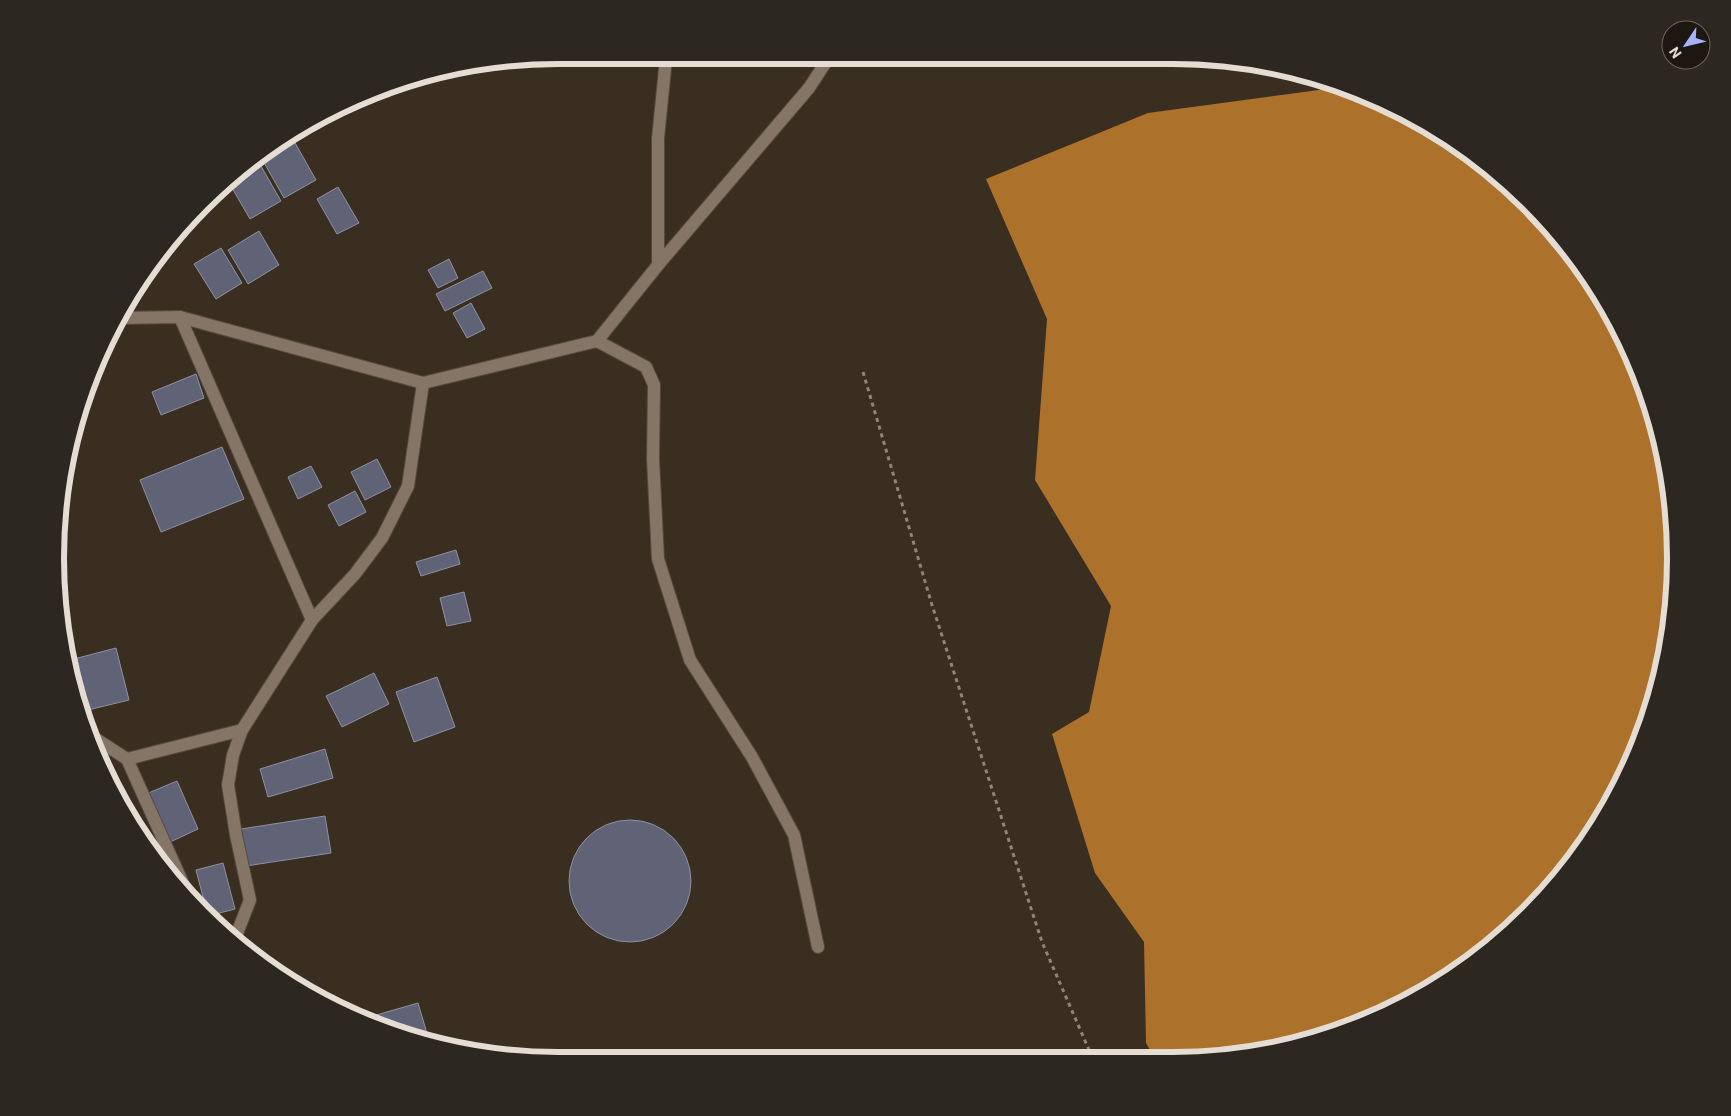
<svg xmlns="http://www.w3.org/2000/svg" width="1731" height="1116" font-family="Roboto,sans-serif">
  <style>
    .water { fill: #ac722b }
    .building { fill: #606375; stroke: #8d91a3 }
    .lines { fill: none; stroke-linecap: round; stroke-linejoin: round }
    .street-casing { stroke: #544a3f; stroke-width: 14 }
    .path { stroke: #8f857a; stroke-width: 3; stroke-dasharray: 4 4; stroke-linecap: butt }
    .street { stroke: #847567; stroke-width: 12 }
    .rim { fill: none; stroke: #e5ddd4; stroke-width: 6 }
  </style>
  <rect width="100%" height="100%" fill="#3a2e21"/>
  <polygon class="water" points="1341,87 1366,93 1479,159 1551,227 1609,307 1649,397 1672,493 1675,591 1659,688 1624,781 1572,864 1504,936 1424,994 1303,1044 1206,1060 1156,1060 1146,1043 1144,942 1095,873 1052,734 1089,712 1111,606 1035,480 1047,319 986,179 1148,113"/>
  <g class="building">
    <polygon points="294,141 316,180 284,198 262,159"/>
    <polygon points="257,159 281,201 250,219 228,181"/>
    <polygon points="338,187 359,223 337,234 317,199"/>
    <polygon points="259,231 279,265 248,284 228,250"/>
    <polygon points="221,248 242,283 216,299 194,264"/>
    <polygon points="449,259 458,278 438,288 428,270"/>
    <polygon points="153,261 157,267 144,275"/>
    <polygon points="483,271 492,288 445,311 436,294"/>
    <polygon points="471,303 485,329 467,338 453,313"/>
    <polygon points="196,374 204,398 161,415 152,392"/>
    <polygon points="222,447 244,499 161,532 140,480"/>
    <polygon points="377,459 391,487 365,500 351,472"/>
    <polygon points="311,466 322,487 298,499 288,477"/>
    <polygon points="355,491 366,512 339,526 328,505"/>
    <polygon points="456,550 460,564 421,576 416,562"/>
    <polygon points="464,592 471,621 447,626 440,598"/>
    <polygon points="116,648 129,700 88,710 74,659"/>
    <polygon points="374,673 389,704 342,727 326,696"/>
    <polygon points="437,677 455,727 414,742 396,692"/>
    <polygon points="325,749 333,778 268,797 260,769"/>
    <polygon points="103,760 115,782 109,785 100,762"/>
    <polygon points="177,781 198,829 168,843 146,794"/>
    <polygon points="325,816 331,853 246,866 241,829"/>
    <circle cx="630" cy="881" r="61"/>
    <polygon points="158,839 179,879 174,882 146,846"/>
    <polygon points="223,863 235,909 208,916 196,870"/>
    <polygon points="272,959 280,973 263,963"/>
    <polygon points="418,1003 429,1040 376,1025 373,1016"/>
    <polygon points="349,1006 352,1015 341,1009"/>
  </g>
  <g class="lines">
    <defs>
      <g id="street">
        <polyline points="658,265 658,138 666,59"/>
        <polyline points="180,317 312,620 355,574 382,538 408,486 423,383"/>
        <polyline points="118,318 180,317 423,383 597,341 658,265 809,88 828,59"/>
        <polyline points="597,341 646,367 654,385 653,459 658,559 690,660 752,757 794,835 818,947"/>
        <polyline points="90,735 127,759 242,730 312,620"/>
        <polyline points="127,759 190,899"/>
        <polyline points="234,941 250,900 236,835 228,785 233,755 242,730"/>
      </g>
    </defs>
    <use href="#street" class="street-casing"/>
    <polyline class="path" points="863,372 932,605 1042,942 1093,1059"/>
    <use href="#street" class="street"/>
  </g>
  <path d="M0 0H1731V1116H0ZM558 64H1173A494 494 0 0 1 1667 558V558A494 494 0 0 1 1173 1052H558A494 494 0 0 1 64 558V558A494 494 0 0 1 558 64Z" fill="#2d2722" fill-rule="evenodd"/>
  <path class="rim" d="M558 64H1173A494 494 0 0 1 1667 558V558A494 494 0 0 1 1173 1052H558A494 494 0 0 1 64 558V558A494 494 0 0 1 558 64Z"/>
  <g transform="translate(1686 45) rotate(235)"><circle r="24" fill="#1d1712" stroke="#6d6660"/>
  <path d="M0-4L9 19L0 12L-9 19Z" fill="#a7b1fc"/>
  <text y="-8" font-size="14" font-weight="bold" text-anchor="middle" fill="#e5ddd4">N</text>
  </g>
</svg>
